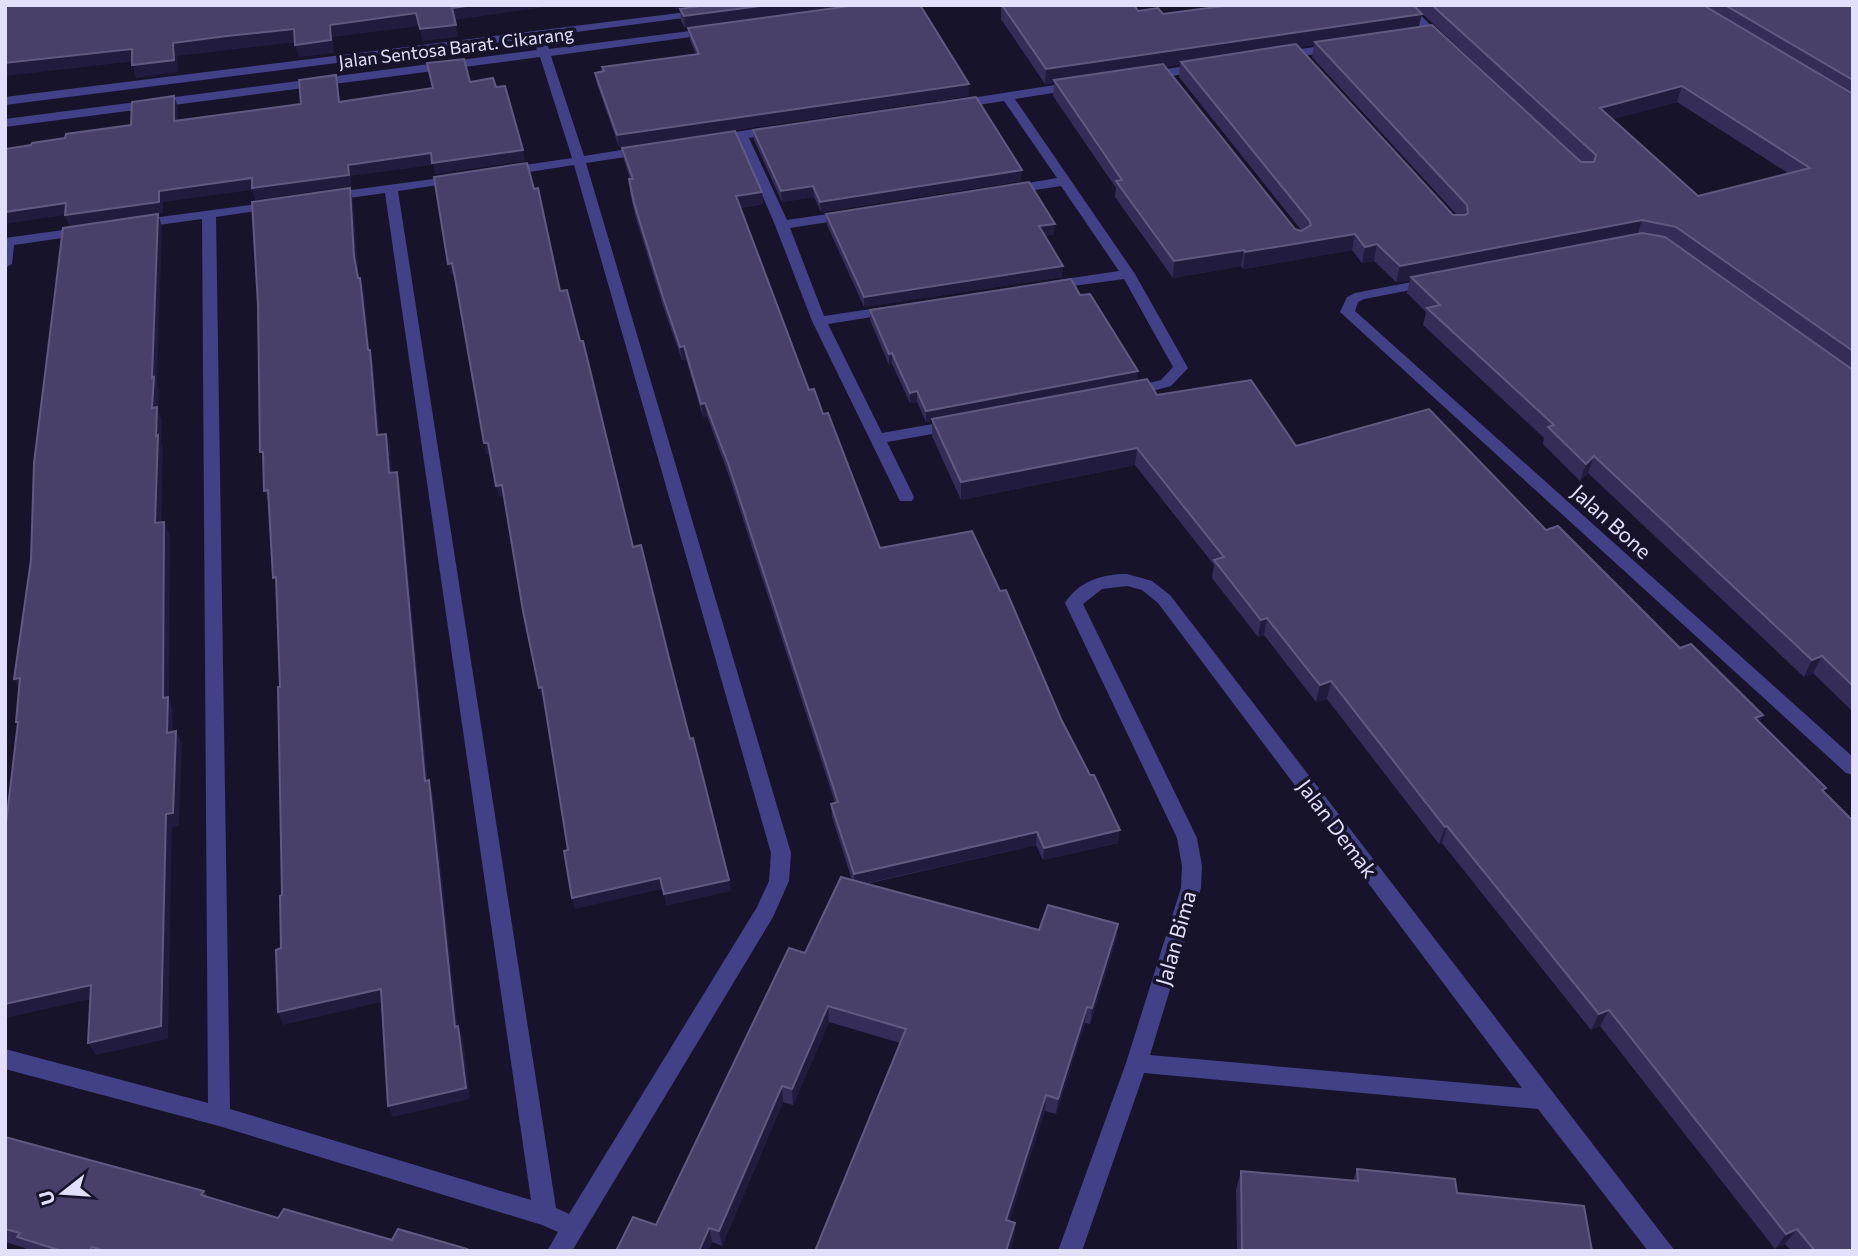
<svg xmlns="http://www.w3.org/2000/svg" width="1858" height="1256" font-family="Commissioner,sans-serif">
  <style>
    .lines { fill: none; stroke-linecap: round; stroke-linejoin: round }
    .minor { fill: #424187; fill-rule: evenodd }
    .wall { fill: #352d57; fill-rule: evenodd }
    .shaded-wall { fill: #211b3e }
    .building { fill: #484069; stroke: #605980; stroke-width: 2; fill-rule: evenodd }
    .labels { text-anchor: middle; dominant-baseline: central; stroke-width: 7; stroke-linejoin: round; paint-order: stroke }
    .far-street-label { font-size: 18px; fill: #e2dffd; stroke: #17132b }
    .street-label { font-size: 21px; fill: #e2dffd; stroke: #17132b }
  </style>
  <rect width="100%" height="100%" fill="#17132b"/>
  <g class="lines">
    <g class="minor">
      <polygon points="1398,5 1410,5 1445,39 1445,43 1437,43"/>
      <polygon points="703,10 707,11 707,15 545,36 549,49 713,28 719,31 713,34 551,56 584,156 646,146 652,150 646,154 586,163 791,853 789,881 773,917 572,1251 547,1251 558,1232 542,1225 219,1126 5,1069 5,1049 208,1103 202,219 137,228 130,224 137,220 281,201 281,207 276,208 216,217 230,1109 531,1200 385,193 328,201 321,197 328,193 464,175 466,178 459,182 398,191 556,1208 569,1214 757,907 769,881 771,853 574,165 504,176 498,172 504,168 572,158 540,57 5,127 5,119 537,50 533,38 5,105 5,97"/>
      <polygon points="1335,44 1339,46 1339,50 1280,60 1274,56 1280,52"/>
      <polygon points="1204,63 1208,64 1208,70 1148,80 1142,76 1148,72"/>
      <polygon points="1075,82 1079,83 1079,89 1015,99 1135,274 1188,368 1171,386 1130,397 1125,395 1122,392 1125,389 1161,380 1173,367 1124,279 1051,289 1044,285 1051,281 1119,271 1061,186 1010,194 1003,190 1010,186 1057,178 1004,101 958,108 952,104 958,100"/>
      <polygon points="774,126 780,130 778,133 749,138 787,220 848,211 855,215 848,219 790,228 824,316 891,306 898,310 891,314 828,324 882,433 955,420 963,425 955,430 887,442 914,497 912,501 900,501 898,497 812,321 775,225 738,139 715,143 709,139 715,135"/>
      <polygon points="85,227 92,231 90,234 14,245 12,264 5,268 5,238"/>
      <polygon points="1432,278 1439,282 1437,285 1364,299 1358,302 1355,311 1853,757 1853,775 1846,773 1340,312 1347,297 1355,293"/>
      <path d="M1127,574L1152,581L1170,595L1675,1251H1648L1538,1109L1144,1073L1082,1251H1058L1126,1063L1181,888L1182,866L1177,838L1065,603C1079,581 1102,574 1127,574ZM1127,586L1142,590L1158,603L1522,1088L1150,1055L1201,888L1202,866L1197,838L1083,604L1102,589Z"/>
    </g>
  </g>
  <g class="wall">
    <polygon points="675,5 920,5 969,96 619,147 597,84 595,73 603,72 602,67 696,54 690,40 688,28 748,20 685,28 681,21 680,9 676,9"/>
    <path d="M1001,5H1134L1138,11L1163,14L1419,27L1581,162L1413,5H1853V712L1813,673L1804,677L1588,473L1580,481L1543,444L1544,438L1423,325L1426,312L1407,293L1410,280L1396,282L1374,261L1362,263L1352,250L1243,269L1241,266L1173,278L1115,197L1116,188L1053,96L1054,83L1045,84L1001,19ZM1314,45L1312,57L1457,215H1453L1299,47ZM1180,64L1179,77L1302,231L1295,229L1165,67ZM1677,102L1788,173L1698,196L1613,119Z"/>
    <polygon points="753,130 1021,181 821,212 814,197 782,202 754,140"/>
    <polygon points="622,148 762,192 763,204 740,208 809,390 823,414 880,548 1000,591 1061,719 1118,843 1043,860 1036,845 866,884 1039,930 1118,924 1116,940 1090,1024 1085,1023 1056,1114 1045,1111 1009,1221 1015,1223 1014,1238 1010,1251 815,1251 900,1043 829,1022 793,1105 783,1102 722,1246 712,1242 708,1251 616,1251 656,1225 805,953 852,880 832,817 831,804 835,803 730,479 707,416 703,417 686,359 682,360 664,309 635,215 630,192 629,179 630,179 624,160"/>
    <polygon points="826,214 1054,234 1045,236 1062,277 864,307 827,225"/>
    <polygon points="1080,295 1137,381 1157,395 1296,446 1546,530 1680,648 1763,715 1759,722 1824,792 1853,1251 1791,1251 1785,1244 1775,1249 1600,1026 1591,1030 1442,843 1439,844 1327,699 1316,702 1264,635 1258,637 1212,578 1214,565 1135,465 961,500 932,436 932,421 926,422 917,402 910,403 892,364 889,365 870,320 870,310"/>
    <polygon points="5,1137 204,1191 208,1197 278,1218 392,1240 467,1249 468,1251 28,1251 25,1248 5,1242"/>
    <polygon points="1357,1169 1457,1193 1592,1251 1237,1251 1236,1190 1241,1171 1353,1181"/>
  </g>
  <g class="shaded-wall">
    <polygon points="473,5 559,5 454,20 452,8"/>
    <polygon points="676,5 707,5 676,9"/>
    <polygon points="768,5 861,5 685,28 684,16"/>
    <polygon points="416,13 419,26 333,37 334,53 299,57 295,45 330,25"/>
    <polygon points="1422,14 1418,29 1315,42 1314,45 1183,64 1181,62 1180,64 1055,83 1054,80 1054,83 1045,84 1046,69"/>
    <polygon points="456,25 458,37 422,41 420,29"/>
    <polygon points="294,29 297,42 177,56 178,72 136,78 132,65 173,43"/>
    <polygon points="132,49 137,61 5,76 5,63"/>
    <polygon points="336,75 338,86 342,113 339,102"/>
    <polygon points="969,84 969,96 619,147 617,135"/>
    <polygon points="1682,86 1677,102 1596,124 1600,108"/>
    <polygon points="174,96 178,107 178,132 174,121"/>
    <polygon points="523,150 525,161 435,174 433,165 351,176 352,186 255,200 252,190 163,202 163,213 69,226 65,215 5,224 5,212 431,153"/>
    <polygon points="1022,170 1021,181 821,212 820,202"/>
    <polygon points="813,186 814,197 782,202 781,191"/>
    <polygon points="350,188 353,200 358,269 361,290 354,256"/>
    <polygon points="762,192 763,204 737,208 736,196"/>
    <polygon points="158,214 162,226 157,385 159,390 158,410 162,420 161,442 163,448 161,536 155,523 156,436 152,408 152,378"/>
    <polygon points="1642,220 1637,236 1411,277 1410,280 1396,282 1400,266"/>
    <polygon points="1055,224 1054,234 1039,237 1039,226"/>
    <polygon points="1355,234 1352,250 1243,269 1245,252"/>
    <polygon points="1377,244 1374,261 1362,263 1365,247"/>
    <polygon points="1244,250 1241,266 1173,278 1174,261"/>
    <polygon points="452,263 455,274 451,275 448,264"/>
    <polygon points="1063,266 1062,277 864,307 864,297"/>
    <polygon points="360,278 364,290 371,363 368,350"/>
    <polygon points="684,346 686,359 682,360 680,347"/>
    <polygon points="370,350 373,362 381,448 377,435"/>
    <polygon points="892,353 892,364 889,365 889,354"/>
    <polygon points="1138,371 1137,382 926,422 926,411"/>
    <polygon points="917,391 917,402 910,403 910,393"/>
    <polygon points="705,403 707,416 703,417 701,404"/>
    <polygon points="386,434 390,446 393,486 389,473"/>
    <polygon points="484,443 488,443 491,454 486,455"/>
    <polygon points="1137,448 1135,465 961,500 961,482"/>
    <polygon points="1594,456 1588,473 1580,481 1586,464"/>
    <polygon points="397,472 400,484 429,794 425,781"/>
    <polygon points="502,485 504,496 499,497 496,486"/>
    <polygon points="268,490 269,504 264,491"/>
    <polygon points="164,522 170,535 169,700 173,710 172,746 167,733 163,698"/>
    <polygon points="1267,618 1264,635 1258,637 1261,620"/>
    <polygon points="1822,656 1813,673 1804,677 1812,660"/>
    <polygon points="20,678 21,692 14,679"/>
    <polygon points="1331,681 1327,699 1316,702 1320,685"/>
    <polygon points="542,687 544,699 542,699 539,688"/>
    <polygon points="1763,715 1754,732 1755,718"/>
    <polygon points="176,731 182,744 179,826 172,827 168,1039 96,1055 88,1043 166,814"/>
    <polygon points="429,780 433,793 459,1039 455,1027"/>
    <polygon points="1447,826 1442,843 1439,844 1445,827"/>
    <polygon points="1120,830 1118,843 1043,860 1044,848"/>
    <polygon points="1037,832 1036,845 854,886 854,874"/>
    <polygon points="660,878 662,889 575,909 572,898"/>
    <polygon points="729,880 731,891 666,906 664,894"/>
    <polygon points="1118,924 1116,940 1090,1024 1092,1008"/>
    <polygon points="91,985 99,997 5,1018 5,1004"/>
    <polygon points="381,989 386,1001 283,1025 278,1012"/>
    <polygon points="828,1006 829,1022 793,1105 792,1089"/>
    <polygon points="1087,1007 1085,1023 1056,1114 1058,1099"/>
    <polygon points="1609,1010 1600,1026 1591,1030 1599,1014"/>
    <polygon points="458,1026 463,1038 470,1099 393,1117 388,1106"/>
    <polygon points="782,1086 783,1102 722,1246 719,1231"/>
    <polygon points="1046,1095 1045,1111 1005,1235 1006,1220"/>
    <polygon points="1015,1223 1014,1238 1010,1251 1006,1251"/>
    <polygon points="709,1228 712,1242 708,1251 699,1251"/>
    <polygon points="1797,1229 1785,1244 1775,1249 1786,1234"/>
  </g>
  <g class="building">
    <polygon points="5,5 473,5 452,8 456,25 420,29 416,13 330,25 331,40 295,45 294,29 227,36 173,43 174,60 132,65 132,49 5,63"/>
    <polygon points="706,5 768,5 684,16 680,9"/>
    <polygon points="857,5 920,5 969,84 617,135 595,73 604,71 602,67 699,54 688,28"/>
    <polygon points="1002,5 1134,5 1138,11 1158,8 1163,14 1231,5 1413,5 1422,14 1046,69"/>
    <path d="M1432,5H1703L1853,94V351L1676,227L1642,220L1400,266L1377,244L1365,247L1355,234L1245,252L1244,250L1174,261L1116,181L1122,180L1054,80L1163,64L1295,229L1301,231L1311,225L1309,220L1181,62L1296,44L1453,215H1465L1468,213L1467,205L1315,42L1432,25L1581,162H1594L1596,155ZM1682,86L1810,168L1698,196L1600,108Z"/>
    <polygon points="1725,5 1853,5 1853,80"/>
    <polygon points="464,59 470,82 493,78 496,87 505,86 523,150 432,163 431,153 348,165 349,175 252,188 252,178 159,191 159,202 65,215 66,203 5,212 5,149 31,145 32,143 65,138 66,134 131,125 132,102 174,96 174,121 301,104 299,80 336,75 339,102 433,88 427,63"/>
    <polygon points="976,97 1022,170 820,202 813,186 781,191 753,130"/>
    <polygon points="735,131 762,192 736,196 809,390 814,389 823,414 828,413 880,548 972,531 1000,591 1006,590 1061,719 1090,775 1094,775 1120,830 1044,848 1037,832 854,874 831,804 838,802 729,466 705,403 701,404 684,346 680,347 663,297 634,203 629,179 633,179 622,148"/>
    <polygon points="527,163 534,189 538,188 560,291 567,290 580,341 583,341 633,547 641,545 669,658 690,739 693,738 729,880 664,894 660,878 572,898 564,851 568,850 542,687 539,688 523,611 502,485 496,486 488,443 484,443 456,283 452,263 448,264 434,177"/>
    <polygon points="1029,182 1055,224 1039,226 1063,266 864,297 826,214"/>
    <polygon points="350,188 354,256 358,278 360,278 368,350 370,350 377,435 386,434 389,473 397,472 425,781 429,780 455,1027 458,1026 466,1088 388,1106 381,989 278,1012 276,950 281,948 280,896 282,895 278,687 280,687 276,577 273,578 268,490 264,491 263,452 260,452 258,305 252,202"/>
    <polygon points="158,214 152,378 154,377 152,408 157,407 156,436 158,435 155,523 164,522 163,698 168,697 167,733 176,731 173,813 166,814 161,1026 88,1043 91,985 5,1004 5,832 18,722 16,722 20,678 14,679 31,560 34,463 63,228"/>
    <polygon points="1642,233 1665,237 1853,370 1853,686 1822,656 1812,660 1594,456 1586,464 1548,427 1554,425 1427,308 1440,305 1411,277"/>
    <polygon points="1071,279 1080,295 1090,294 1138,371 926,411 917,391 910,393 892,353 889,354 870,310"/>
    <polygon points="1147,379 1157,395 1251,380 1296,446 1429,409 1546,530 1558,526 1680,648 1691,644 1763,715 1755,718 1826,788 1822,790 1853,821 1853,1251 1815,1251 1797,1229 1786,1234 1609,1010 1599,1014 1447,826 1445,827 1331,681 1320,685 1267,618 1261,620 1214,560 1224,557 1137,448 961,482 932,419"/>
    <polygon points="841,877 1039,930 1048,905 1118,924 1092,1008 1087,1007 1058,1099 1046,1095 1006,1220 1015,1223 1006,1251 815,1251 906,1029 828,1006 792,1089 782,1086 719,1231 709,1228 699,1251 616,1251 633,1217 656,1225 789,948 805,953"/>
    <polygon points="5,1137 204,1191 201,1195 278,1218 284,1209 392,1240 398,1229 467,1249 466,1251 105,1251 92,1247 89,1251 62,1251 17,1237 20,1233 5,1229"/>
    <polygon points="1357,1169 1455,1179 1457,1193 1584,1206 1592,1251 1242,1251 1241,1171 1358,1181"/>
  </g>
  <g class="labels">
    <g class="far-street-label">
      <text transform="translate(456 47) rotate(-7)">Jalan Sentosa Barat. Cikarang</text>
    </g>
    <g class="street-label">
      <text transform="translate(1612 521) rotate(42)">Jalan Bone</text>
      <text transform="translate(1338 828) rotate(53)">Jalan Demak</text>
      <text transform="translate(1175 938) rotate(-74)">Jalan Bima</text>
    </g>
  </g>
  <rect width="1858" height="1256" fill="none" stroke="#e2dffd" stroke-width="14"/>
  <g transform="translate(63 1193) rotate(253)" stroke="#17132b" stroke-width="5" paint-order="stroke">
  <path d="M0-5L12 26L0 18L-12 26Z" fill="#e2dffd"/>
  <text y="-10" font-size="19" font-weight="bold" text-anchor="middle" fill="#e2dffd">U</text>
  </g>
</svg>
